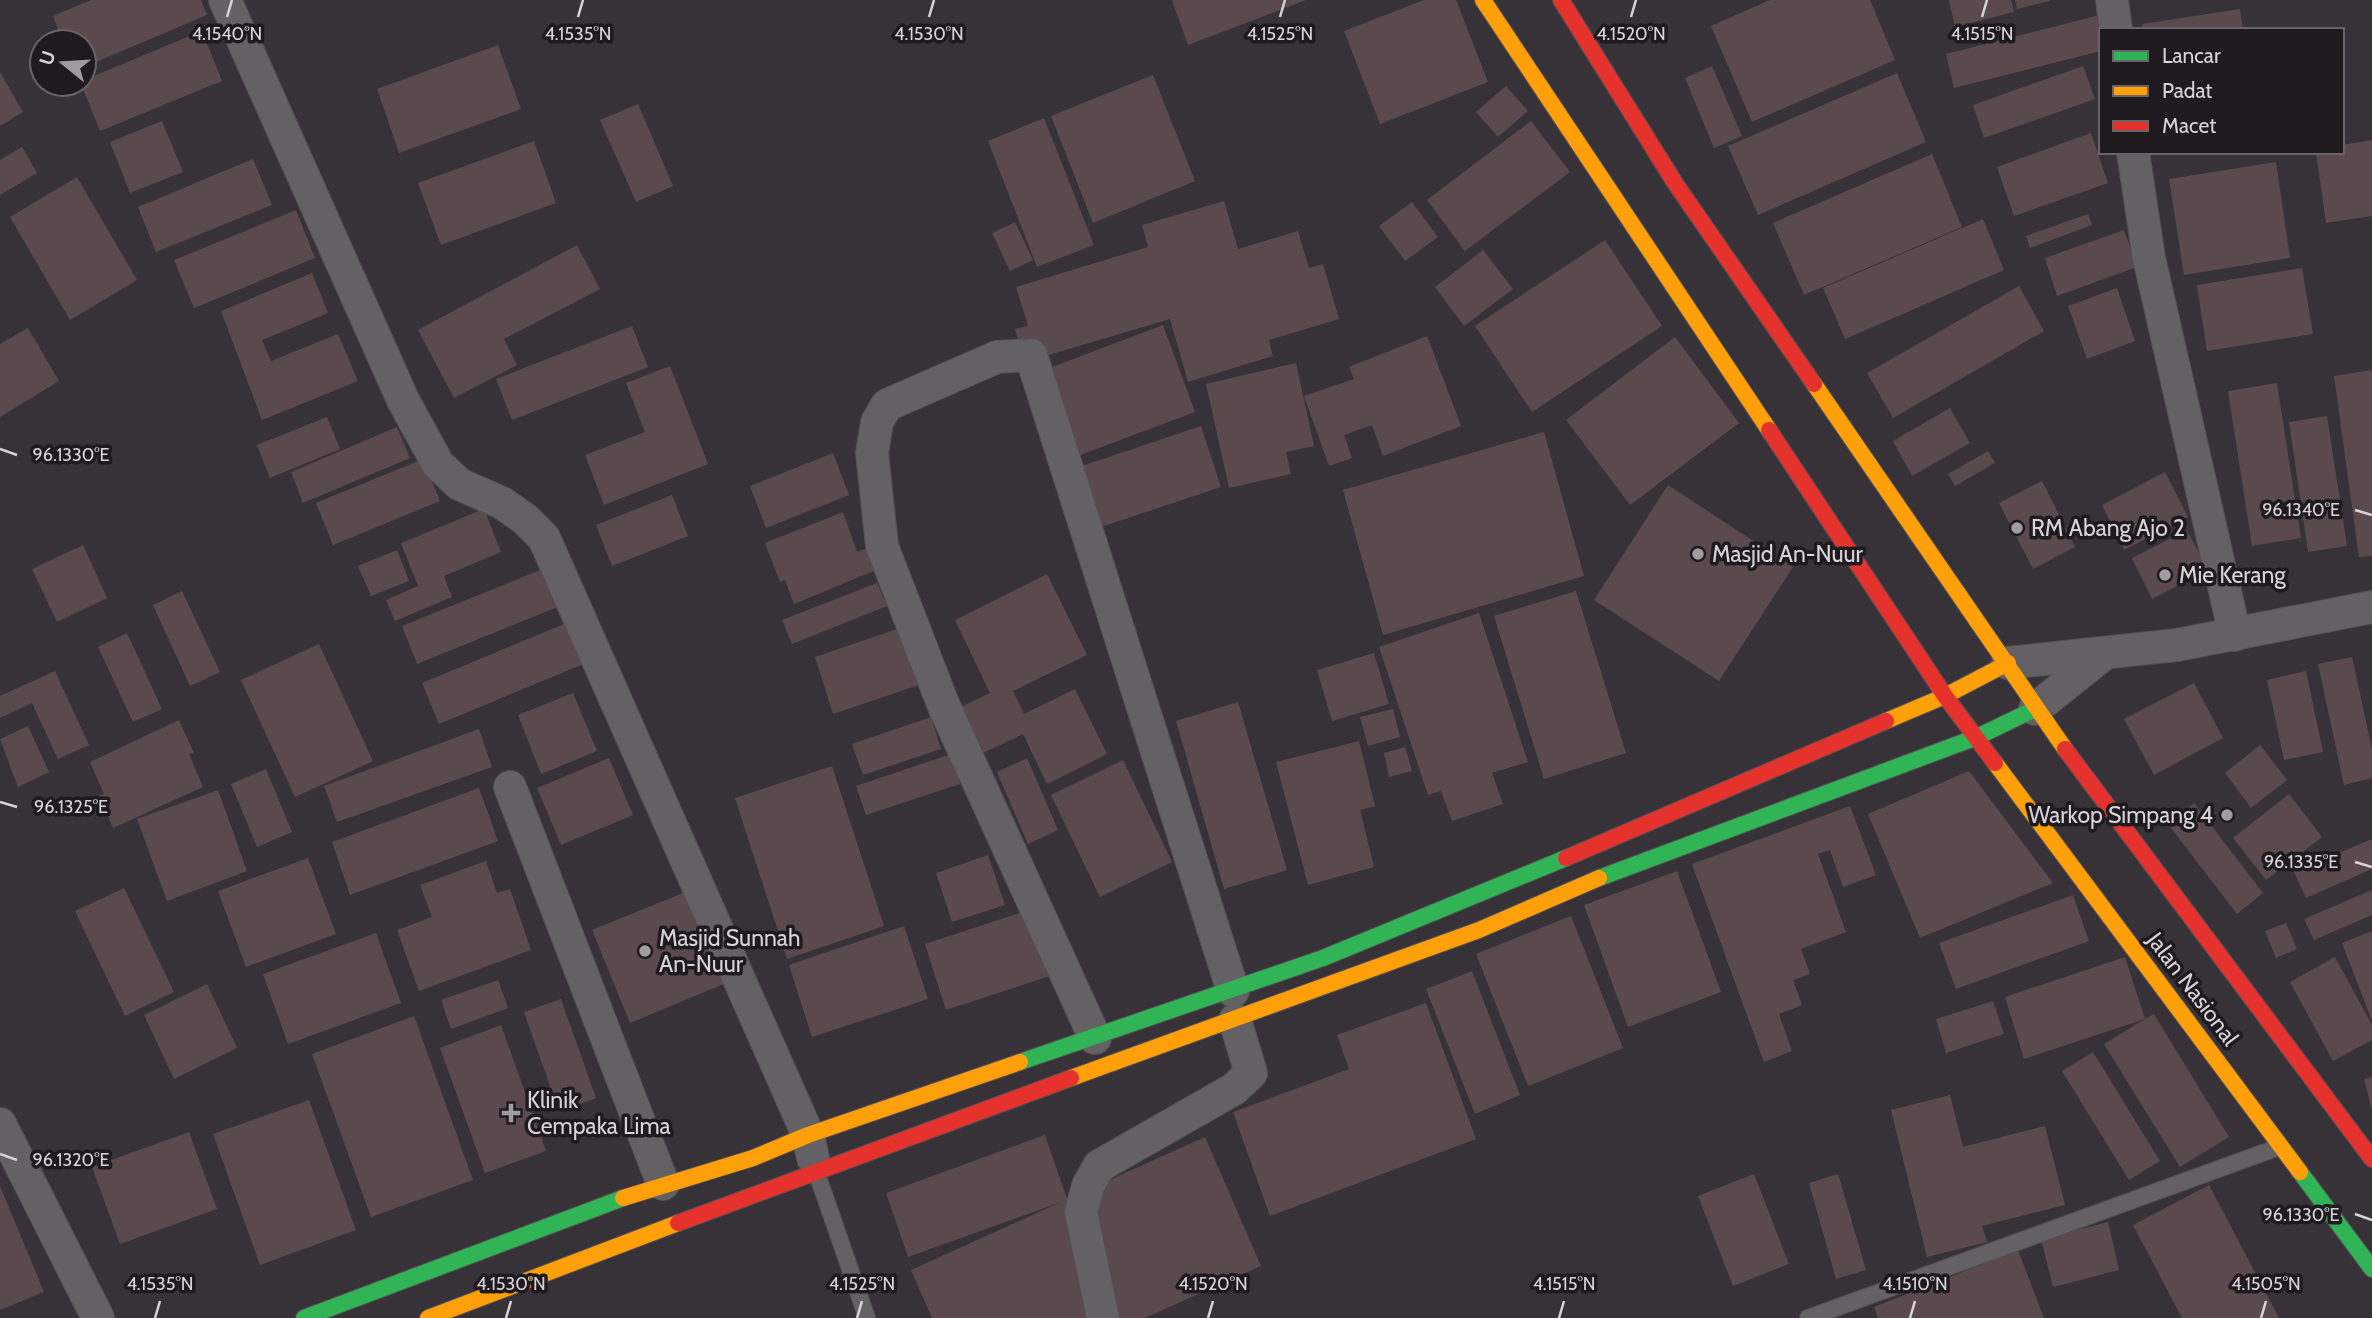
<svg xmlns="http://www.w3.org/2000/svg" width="2372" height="1318" font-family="Cabin,sans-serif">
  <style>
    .building { fill: #5a4a4d }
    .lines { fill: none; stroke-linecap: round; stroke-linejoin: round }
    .lane-casing { stroke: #534f54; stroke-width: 18 }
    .street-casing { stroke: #534f54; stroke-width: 34 }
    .fast-casing { stroke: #534f54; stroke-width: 18 }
    .slow-casing { stroke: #534f54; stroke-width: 18 }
    .jam-casing { stroke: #534f54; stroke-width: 18 }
    .lane { stroke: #646164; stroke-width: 16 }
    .street { stroke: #646164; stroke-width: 32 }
    .fast { stroke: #30b455; stroke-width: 16 }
    .slow { stroke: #ff9f0a; stroke-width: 16 }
    .jam { stroke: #e5322d; stroke-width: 16 }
    .ticks { fill: none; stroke: #d8d3d9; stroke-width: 2.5 }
    .poi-dot { fill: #a09ba1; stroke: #1e1a1e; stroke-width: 2.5 }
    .labels { text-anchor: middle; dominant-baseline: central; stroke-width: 7; stroke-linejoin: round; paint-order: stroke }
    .poi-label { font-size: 23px; fill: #d8d3d9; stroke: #1e1a1e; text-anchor: start }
    .street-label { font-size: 23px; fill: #d8d3d9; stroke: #1e1a1e }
    .ticks-label { font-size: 18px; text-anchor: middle; fill: #d8d3d9; stroke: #1e1a1e; stroke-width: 7; stroke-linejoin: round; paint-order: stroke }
  </style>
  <rect width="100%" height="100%" fill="#373238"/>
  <g class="building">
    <polygon points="91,0 201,0 207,15 84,67 84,42 63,42 53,16"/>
    <polygon points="1172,0 1306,0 1188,45"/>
    <polygon points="1424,0 1456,0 1488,82 1380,124 1344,31"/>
    <polygon points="1770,0 1870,0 1895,60 1752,122 1711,26"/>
    <polygon points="1949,0 2011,0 2014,12 1955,27"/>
    <polygon points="2015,0 2050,0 2050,1 2017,9"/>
    <polygon points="2240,9 2243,30 2142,30 2142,24"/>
    <polygon points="2100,15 2101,51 1954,88 1946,54"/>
    <polygon points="202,31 222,81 100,131 81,84 84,84 84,80"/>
    <polygon points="498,45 521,109 399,153 377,89"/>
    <polygon points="1712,66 1742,136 1714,148 1685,78"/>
    <polygon points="2083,66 2095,99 1984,138 1973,105"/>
    <polygon points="0,72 23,112 0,126"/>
    <polygon points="1897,73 1926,142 1758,215 1728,146"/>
    <polygon points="1153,75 1195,181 1093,223 1051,116"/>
    <polygon points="1506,86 1528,111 1498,137 1476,112"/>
    <polygon points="638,104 673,186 636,202 600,120"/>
    <polygon points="1044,118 1094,245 1037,267 988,141"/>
    <polygon points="162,121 183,172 130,193 110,142"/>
    <polygon points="1531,121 1570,172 1465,251 1427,200"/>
    <polygon points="2091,133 2108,183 2014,216 1997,167"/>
    <polygon points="2372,140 2372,216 2326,223 2316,152 2342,152 2342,145"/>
    <polygon points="534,141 556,203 441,245 418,183"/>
    <polygon points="22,147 37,173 0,195 0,160"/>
    <polygon points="1932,154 1962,227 1804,295 1773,223"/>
    <polygon points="253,159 272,205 156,252 138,207"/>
    <polygon points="2276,162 2290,258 2184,275 2169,179"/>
    <polygon points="77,177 137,280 70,320 10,217"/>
    <polygon points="1224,201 1238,249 1298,231 1309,268 1323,264 1339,319 1269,340 1273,356 1188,382 1170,319 1025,362 1015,329 1028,326 1016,287 1148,247 1142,225"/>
    <polygon points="1412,202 1438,237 1405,261 1379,226"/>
    <polygon points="296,210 315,258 194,308 174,260"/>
    <polygon points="2088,214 2092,225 2030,248 2026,236"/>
    <polygon points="1983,219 2004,270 1845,339 1823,288"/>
    <polygon points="1015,222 1033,260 1010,271 992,233"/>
    <polygon points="2124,230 2137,267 2057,296 2045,258"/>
    <polygon points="1605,240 1662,326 1532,412 1475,326"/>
    <polygon points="577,245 600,289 504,339 517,365 454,398 418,330"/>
    <polygon points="1483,250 1513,289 1464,326 1435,287"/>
    <polygon points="2302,268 2313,334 2207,351 2197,285"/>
    <polygon points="312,273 328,313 262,340 271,361 338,334 358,381 262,420 221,311"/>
    <polygon points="2019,286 2044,331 1893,418 1867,373"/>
    <polygon points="2117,288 2135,341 2087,359 2068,306"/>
    <polygon points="1163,325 1195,412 1072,458 1047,369"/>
    <polygon points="632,326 648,367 512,420 496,379"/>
    <polygon points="28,328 59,381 0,417 0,344"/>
    <polygon points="1427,336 1461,426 1383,456 1372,425 1344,435 1352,458 1329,466 1304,396 1354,379 1349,367"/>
    <polygon points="1675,337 1739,423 1630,505 1566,420"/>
    <polygon points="1296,363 1314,446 1286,452 1291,474 1229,488 1206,384"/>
    <polygon points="670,366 708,464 604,505 585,455 645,432 626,383"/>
    <polygon points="2372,370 2372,556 2359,557 2334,376"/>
    <polygon points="2277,383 2301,538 2252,546 2228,391"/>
    <polygon points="1950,408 1970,443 1912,476 1893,441"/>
    <polygon points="2327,416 2347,546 2308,552 2289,422"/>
    <polygon points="327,417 340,449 270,478 257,445"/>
    <polygon points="1201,426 1221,487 1098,528 1079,467"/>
    <polygon points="397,427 410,458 303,503 291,472"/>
    <polygon points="1544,432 1584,576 1383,635 1343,490"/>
    <polygon points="1988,451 1995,463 1955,486 1948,474"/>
    <polygon points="833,453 849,495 766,528 750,486"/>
    <polygon points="423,459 440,501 333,545 316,503"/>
    <polygon points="2165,472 2188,517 2124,550 2102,505"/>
    <polygon points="2042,481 2075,547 2033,569 1999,503"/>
    <polygon points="1668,485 1793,567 1719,681 1594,600"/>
    <polygon points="672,495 688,536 612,566 596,525"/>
    <polygon points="484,509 501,552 444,576 452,597 395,621 386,600 418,586 401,543"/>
    <polygon points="843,512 857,552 873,546 881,568 794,604 785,580 780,582 765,543"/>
    <polygon points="2187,530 2208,570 2152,599 2132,558"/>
    <polygon points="83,545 107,598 57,622 32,569"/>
    <polygon points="397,550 409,581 371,596 358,566"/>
    <polygon points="545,568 560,606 417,664 402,626"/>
    <polygon points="1047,574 1087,655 1013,691 1024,714 1075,689 1107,754 1047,784 1023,734 981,754 959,708 990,693 955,620"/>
    <polygon points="877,583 887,606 792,644 782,620"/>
    <polygon points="182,591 220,672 190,686 153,605"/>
    <polygon points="1576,591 1626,753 1544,779 1494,616"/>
    <polygon points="1479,613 1528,762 1492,773 1503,804 1452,821 1441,791 1428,795 1379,647"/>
    <polygon points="569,622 586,663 439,724 422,683"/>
    <polygon points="906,626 925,683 833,714 815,657"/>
    <polygon points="127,633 162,709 133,722 98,647"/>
    <polygon points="319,644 373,761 295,797 241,680"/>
    <polygon points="1374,653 1389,704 1332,721 1317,670"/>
    <polygon points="2352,657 2372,749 2372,778 2344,785 2318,664"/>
    <polygon points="55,671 89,745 58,759 32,703 0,718 0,696"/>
    <polygon points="2306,671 2323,752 2284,760 2267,680"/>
    <polygon points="2194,683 2223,738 2154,775 2124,719"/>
    <polygon points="573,693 597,751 541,774 518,715"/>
    <polygon points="1238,702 1287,870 1224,889 1176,721"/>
    <polygon points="1393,709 1400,737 1368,746 1360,717"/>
    <polygon points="931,717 941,749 863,775 852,744"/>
    <polygon points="179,720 194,753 189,754 203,787 113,828 99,796 104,794 90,762"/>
    <polygon points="28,726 49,772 18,787 0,739"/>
    <polygon points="479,729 492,767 337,822 324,786"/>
    <polygon points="1359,741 1375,806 1360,810 1374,867 1308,885 1276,762"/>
    <polygon points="2260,745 2287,780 2251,808 2225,773"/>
    <polygon points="1405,747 1412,771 1389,777 1384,753"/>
    <polygon points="951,754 960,784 866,815 856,786"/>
    <polygon points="609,758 633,815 561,845 537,788"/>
    <polygon points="1027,758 1058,830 1028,844 997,772"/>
    <polygon points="1123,760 1172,862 1100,897 1051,795"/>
    <polygon points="832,766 884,926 787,959 735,798"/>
    <polygon points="266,769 292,832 257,847 231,784"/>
    <polygon points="1969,771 2053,883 1920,938 1868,814"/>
    <polygon points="479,788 498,841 350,895 332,842"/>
    <polygon points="218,790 247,871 167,901 137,819"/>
    <polygon points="2289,794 2322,837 2266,880 2233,838"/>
    <polygon points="2194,803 2263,893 2237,914 2168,824"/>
    <polygon points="1850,806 1876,875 1843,887 1830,850 1818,854 1846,932 1801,949 1810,974 1793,980 1802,1005 1779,1014 1792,1051 1764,1062 1692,864"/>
    <polygon points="2372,839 2372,869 2306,898 2294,872"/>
    <polygon points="988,855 1005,905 952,922 936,873"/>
    <polygon points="308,858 336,934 246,967 218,891"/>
    <polygon points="486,861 497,893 510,889 531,950 419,991 397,930 432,917 420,885"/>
    <polygon points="1677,871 1721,992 1628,1027 1584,905"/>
    <polygon points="124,888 174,992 125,1016 75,911"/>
    <polygon points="2372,890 2372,915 2314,940 2304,919"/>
    <polygon points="688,891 726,983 630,1023 592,930"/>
    <polygon points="2073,895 2089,941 1956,989 1939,943"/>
    <polygon points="1029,910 1050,976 946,1010 925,944"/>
    <polygon points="1571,916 1623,1048 1528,1086 1476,954"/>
    <polygon points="2286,923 2297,949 2276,958 2265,931"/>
    <polygon points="904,926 928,999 812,1037 789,965"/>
    <polygon points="2372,931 2372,1021 2342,943"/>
    <polygon points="376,933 401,1003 288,1044 263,974"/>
    <polygon points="2125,957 2145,1019 2154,1014 2229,1137 2180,1167 2104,1044 2145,1019 2024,1059 2005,997"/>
    <polygon points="2335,957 2372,1025 2372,1040 2333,1061 2290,982"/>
    <polygon points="1472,971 1520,1095 1475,1114 1426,989"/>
    <polygon points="498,980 508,1008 451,1029 441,1000"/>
    <polygon points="207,984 237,1048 174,1079 144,1015"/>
    <polygon points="561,999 596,1098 559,1112 524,1012"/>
    <polygon points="1993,1001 2004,1034 1946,1053 1936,1019"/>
    <polygon points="1426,1003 1476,1139 1270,1216 1233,1112 1349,1069 1337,1035"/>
    <polygon points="414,1016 473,1180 371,1217 312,1054"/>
    <polygon points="501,1025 546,1151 485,1173 440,1048"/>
    <polygon points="2093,1052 2160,1161 2129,1180 2062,1071"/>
    <polygon points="2372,1077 2372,1107 2371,1107 2364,1079"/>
    <polygon points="1950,1095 1963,1147 2045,1126 2065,1205 1982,1226 1987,1242 1927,1257 1891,1110"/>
    <polygon points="309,1100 356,1230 260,1265 213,1134"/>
    <polygon points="189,1132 217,1209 120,1244 92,1167"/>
    <polygon points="1045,1135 1067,1199 1205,1137 1261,1266 1145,1318 932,1318 911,1270 1061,1202 908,1257 886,1193"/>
    <polygon points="1754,1174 1789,1264 1733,1286 1698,1196"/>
    <polygon points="1838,1174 1866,1270 1836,1279 1809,1183"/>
    <polygon points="2209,1185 2279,1318 2182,1318 2133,1225"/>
    <polygon points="0,1186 44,1292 0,1310"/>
    <polygon points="2108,1222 2119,1270 2053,1287 2041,1239"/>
    <polygon points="2018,1250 2044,1318 1878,1318 1874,1307"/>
  </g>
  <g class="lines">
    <defs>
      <g id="lane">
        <polyline points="816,1171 867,1318"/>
        <polyline points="1808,1318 2279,1147"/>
      </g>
      <g id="street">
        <polyline points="225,0 403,400 438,464 459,484 502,503 525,519 544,538 808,1135 813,1158"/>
        <polyline points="2112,0 2116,30"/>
        <polyline points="2133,152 2149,258 2235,635"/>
        <polyline points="2008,663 2177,645 2372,607"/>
        <polyline points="2035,709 2105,653"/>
        <polyline points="510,787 663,1184"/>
        <polyline points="1095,1038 943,704 882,546 872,453 877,422 887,405 997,357 1031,355 1233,991"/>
        <polyline points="0,1124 98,1318"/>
        <polyline points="1103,1318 1081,1212 1088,1186 1099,1166 1234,1089 1251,1073 1235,1020"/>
      </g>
      <g id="fast">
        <polyline points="1599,878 1977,737 2035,709"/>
        <polyline points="1020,1062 1323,958 1566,858"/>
        <polyline points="2300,1172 2372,1269"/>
        <polyline points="304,1318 623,1198"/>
      </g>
      <g id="slow">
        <polyline points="1483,0 1769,430"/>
        <polyline points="1814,384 2065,749"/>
        <polyline points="1886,721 1945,696 2008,663"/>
        <polyline points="1995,763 2300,1172"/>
        <polyline points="1071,1078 1479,930 1599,878"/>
        <polyline points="623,1198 753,1158 808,1135 1020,1062"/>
        <polyline points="428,1318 678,1223"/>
      </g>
      <g id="jam">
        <polyline points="1561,0 1675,183 1814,384"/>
        <polyline points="1769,430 1945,696 1995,763"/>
        <polyline points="2065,749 2372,1159"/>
        <polyline points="1566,858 1886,721"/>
        <polyline points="678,1223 1071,1078"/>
      </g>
    </defs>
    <use href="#lane" class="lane-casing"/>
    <use href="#street" class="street-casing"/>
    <use href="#fast" class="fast-casing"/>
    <use href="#slow" class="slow-casing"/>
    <use href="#jam" class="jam-casing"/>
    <use href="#lane" class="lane"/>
    <use href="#street" class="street"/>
    <use href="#fast" class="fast"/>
    <use href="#slow" class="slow"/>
    <use href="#jam" class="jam"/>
  </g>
  <path class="ticks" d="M227,17L232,0M578,17L583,0M929,17L934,0M1280,17L1285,0M1631,17L1636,0M1982,17L1987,0M0,449L17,455M2355,510L2372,515M0,802L17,807M2355,862L2372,867M0,1154L17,1160M2355,1214L2372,1220M155,1318L160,1301M506,1318L511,1301M857,1318L862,1301M1208,1318L1213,1301M1559,1318L1564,1301M1910,1318L1915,1301M2261,1318L2266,1301"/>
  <g class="poi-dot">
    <circle cx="2017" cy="528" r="7"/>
    <circle cx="1698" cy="554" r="7"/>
    <circle cx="2165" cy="575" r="7"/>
    <circle cx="2227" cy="815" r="7"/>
    <circle cx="645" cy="951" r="7"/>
    <path d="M507.5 1102.5h7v7h7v7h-7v7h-7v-7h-7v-7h7z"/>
  </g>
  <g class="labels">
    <g class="poi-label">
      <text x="2031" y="528">RM Abang Ajo 2</text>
      <text x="1712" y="554">Masjid An-Nuur</text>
      <text x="2179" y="575">Mie Kerang</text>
      <text x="2213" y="815" text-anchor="end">Warkop Simpang 4</text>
      <text x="659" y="938">Masjid Sunnah<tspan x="659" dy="26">An-Nuur</tspan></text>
      <text x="527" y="1100">Klinik<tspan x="527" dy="26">Cempaka Lima</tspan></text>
    </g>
    <g class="street-label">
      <text transform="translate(2193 989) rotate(53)">Jalan Nasional</text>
    </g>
  </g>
  <g class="ticks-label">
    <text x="227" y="40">4.1540°N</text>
    <text x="578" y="40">4.1535°N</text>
    <text x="929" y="40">4.1530°N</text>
    <text x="1280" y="40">4.1525°N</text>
    <text x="1631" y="40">4.1520°N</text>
    <text x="1982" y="40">4.1515°N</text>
    <text x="71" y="461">96.1330°E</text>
    <text x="2301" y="516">96.1340°E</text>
    <text x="71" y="813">96.1325°E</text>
    <text x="2301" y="868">96.1335°E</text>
    <text x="71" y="1166">96.1320°E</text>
    <text x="2301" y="1221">96.1330°E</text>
    <text x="160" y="1290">4.1535°N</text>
    <text x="511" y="1290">4.1530°N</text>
    <text x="862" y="1290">4.1525°N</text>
    <text x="1213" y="1290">4.1520°N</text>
    <text x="1564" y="1290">4.1515°N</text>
    <text x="1915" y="1290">4.1510°N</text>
    <text x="2266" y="1290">4.1505°N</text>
  </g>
  <rect x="2099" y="28" width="245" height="126" fill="#1e1a1e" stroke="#686469" stroke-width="2"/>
  <rect x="2113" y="51" width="35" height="10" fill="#30b455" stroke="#686469" stroke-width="2"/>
  <text x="2162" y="63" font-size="21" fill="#d8d3d9">Lancar</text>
  <rect x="2113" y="86" width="35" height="10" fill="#ff9f0a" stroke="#686469" stroke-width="2"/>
  <text x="2162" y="98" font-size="21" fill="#d8d3d9">Padat</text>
  <rect x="2113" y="121" width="35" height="10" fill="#e5322d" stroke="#686469" stroke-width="2"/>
  <text x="2162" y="133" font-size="21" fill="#d8d3d9">Macet</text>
  <g transform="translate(63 63) rotate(288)"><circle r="33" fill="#1e1a1e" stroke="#686469" stroke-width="2"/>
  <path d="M0-5L12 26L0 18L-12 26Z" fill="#a09ba1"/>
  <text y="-10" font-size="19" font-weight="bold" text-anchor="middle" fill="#d8d3d9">U</text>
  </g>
</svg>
